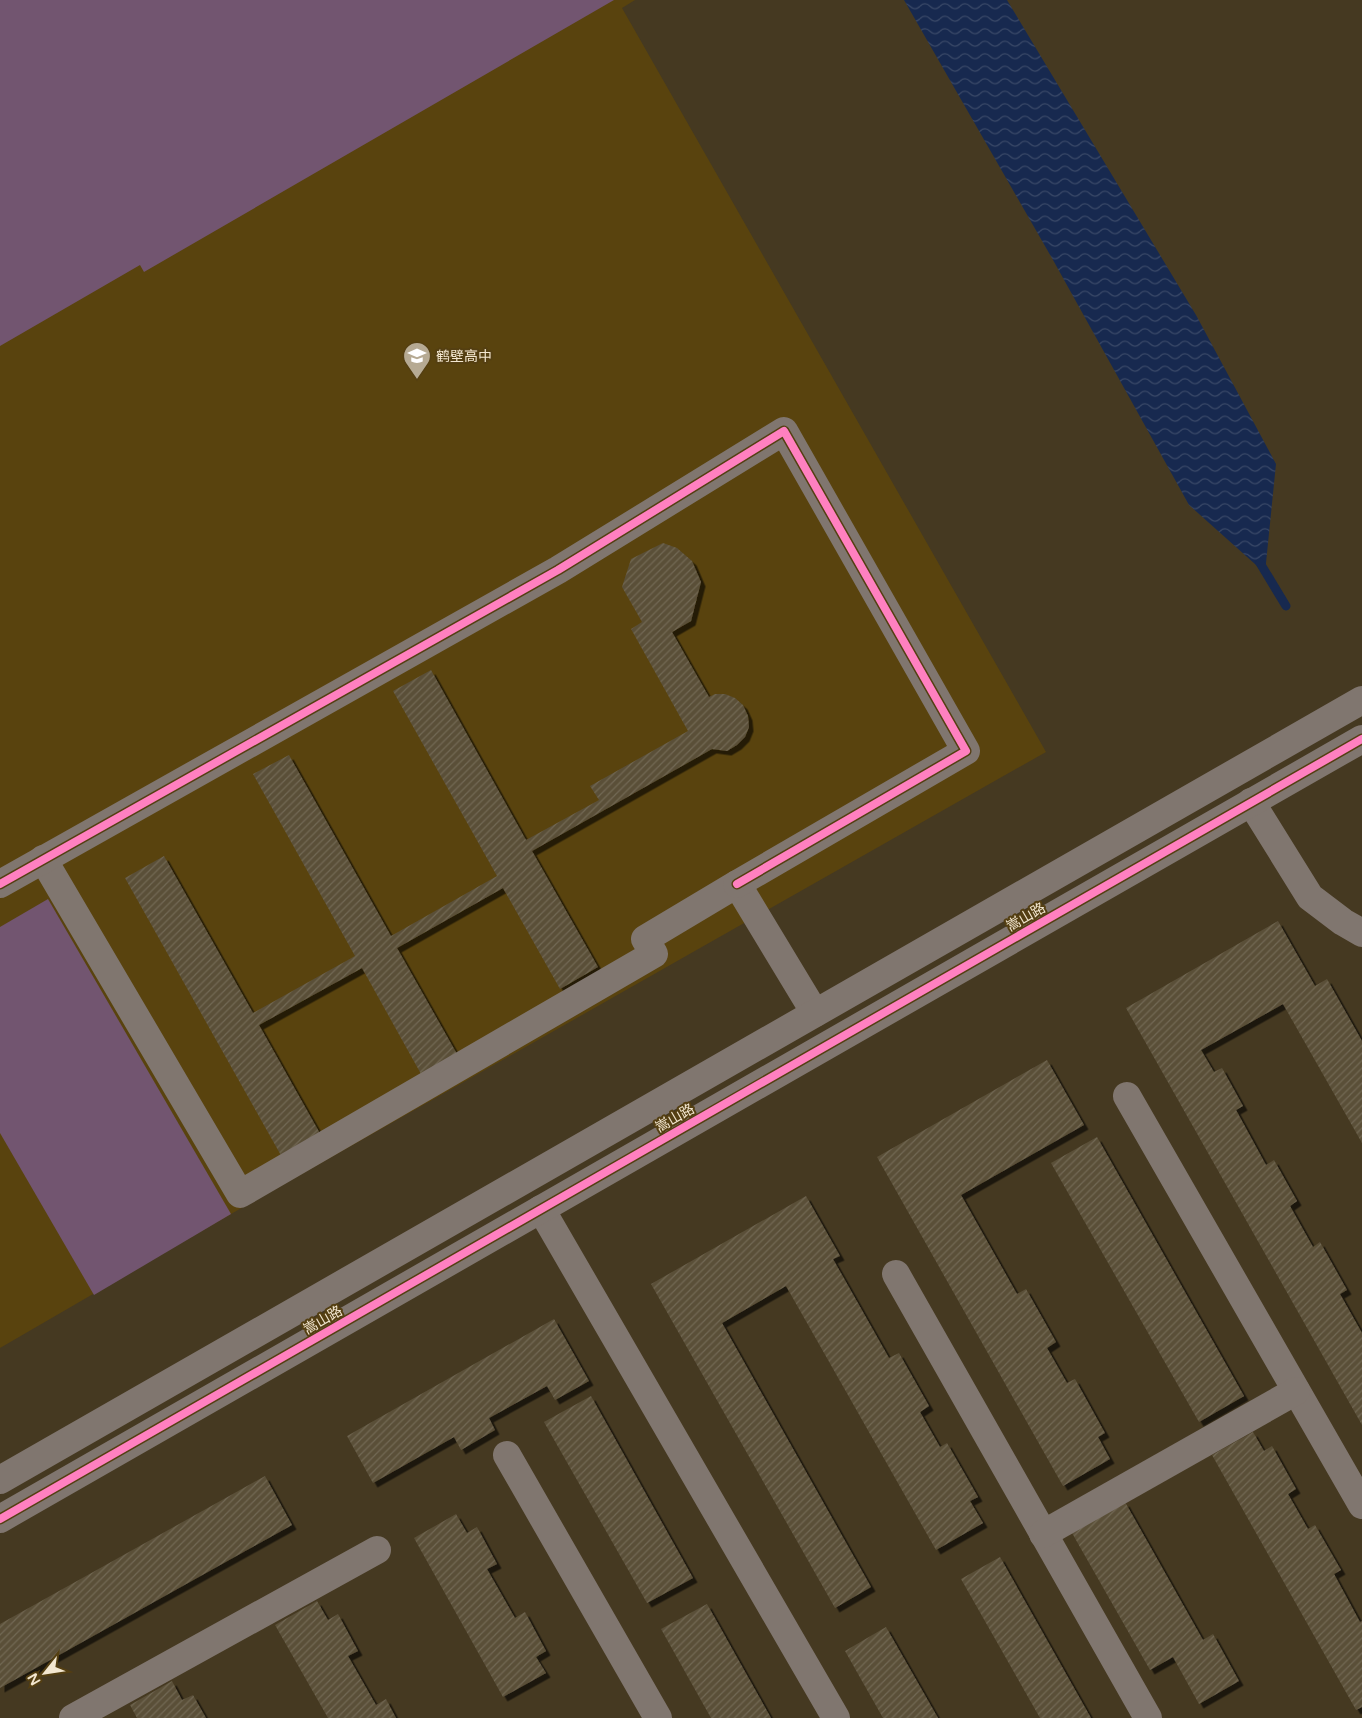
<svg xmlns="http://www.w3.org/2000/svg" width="1362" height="1718" font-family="'Varela Round','Noto Sans SC',sans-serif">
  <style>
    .built { fill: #59430e }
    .pitch { fill: #725570 }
    .water { fill: url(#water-waves) }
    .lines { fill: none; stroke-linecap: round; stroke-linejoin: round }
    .stream { stroke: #17294f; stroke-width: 9 }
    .building { fill: url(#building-hatch); filter: url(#shadow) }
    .minor { stroke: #80766f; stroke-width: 28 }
    .cycleway-casing { stroke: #543f12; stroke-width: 11 }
    .cycleway { stroke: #ff80c0; stroke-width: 8 }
    .labels { text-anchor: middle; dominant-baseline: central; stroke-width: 4; stroke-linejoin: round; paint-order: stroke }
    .poi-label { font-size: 14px; fill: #f3e7d0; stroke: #543f12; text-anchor: start }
    .street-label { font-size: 14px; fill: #f3e7d0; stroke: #543f12 }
  </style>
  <defs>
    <pattern id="water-waves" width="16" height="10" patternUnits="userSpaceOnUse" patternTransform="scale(1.25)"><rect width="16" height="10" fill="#17294f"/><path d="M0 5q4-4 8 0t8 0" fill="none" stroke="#394867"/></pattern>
    <pattern id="building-hatch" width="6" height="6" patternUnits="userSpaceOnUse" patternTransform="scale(1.25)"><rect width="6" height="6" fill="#5a4f38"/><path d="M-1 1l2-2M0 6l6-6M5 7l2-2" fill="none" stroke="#726854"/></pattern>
    <filter id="shadow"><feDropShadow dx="4.5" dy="4.5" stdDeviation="0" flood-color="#0009"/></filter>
  </defs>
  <rect width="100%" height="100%" fill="#453921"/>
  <polygon class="built" points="0,0 635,0 622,8 1046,752 231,1214 0,1348"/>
  <g class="pitch">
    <polygon points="0,0 614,0 144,272 140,265 0,346"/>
    <polygon points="48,899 231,1214 94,1295 0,1133 0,927"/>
  </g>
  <polygon class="water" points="904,0 1007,0 1196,315 1276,464 1265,573 1189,505 1053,260"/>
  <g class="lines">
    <polyline class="stream" points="1260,563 1286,606"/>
  </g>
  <g class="building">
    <polygon points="663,543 677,548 692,561 701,582 691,621 672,632 709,697 715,694 725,694 735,698 743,705 748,716 749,727 745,737 737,745 727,751 712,749 532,851 598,967 560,989 503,888 397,948 457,1054 421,1074 362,968 259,1025 322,1137 283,1159 125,878 164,856 253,1013 355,956 253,774 289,755 391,936 497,876 393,691 431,670 526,840 599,800 590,786 688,731 631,629 642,622 622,587 631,559"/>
    <polygon points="1278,921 1315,986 1327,979 1362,1041 1362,1143 1283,1004 1201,1050 1214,1072 1222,1068 1243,1106 1236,1110 1266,1165 1274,1160 1297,1201 1290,1206 1313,1247 1320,1242 1347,1290 1340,1294 1362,1333 1362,1425 1126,1008"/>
    <polygon points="1047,1060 1084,1125 961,1195 1017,1294 1026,1289 1056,1342 1047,1348 1067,1383 1075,1379 1105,1433 1098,1437 1110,1459 1063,1486 877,1157"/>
    <polygon points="1097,1137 1244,1396 1199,1422 1051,1163"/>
    <polygon points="806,1196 840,1256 833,1259 889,1358 899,1353 929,1406 920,1412 940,1447 947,1443 978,1497 970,1501 983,1523 936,1550 786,1286 722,1323 871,1587 835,1608 651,1284"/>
    <polygon points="554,1319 589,1381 555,1400 547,1386 489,1418 495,1430 461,1450 454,1437 373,1483 347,1436"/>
    <polygon points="591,1396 693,1578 647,1603 544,1422"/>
    <polygon points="1253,1432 1264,1451 1272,1446 1296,1489 1288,1494 1308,1529 1315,1525 1341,1570 1334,1574 1360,1622 1362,1621 1362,1707 1356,1710 1212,1455"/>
    <polygon points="265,1476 292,1525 0,1688 0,1624"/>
    <polygon points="1125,1502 1203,1640 1213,1634 1239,1681 1199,1704 1173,1657 1150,1670 1072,1533"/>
    <polygon points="456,1514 467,1533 477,1527 497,1564 487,1569 515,1618 525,1612 546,1651 536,1657 546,1673 503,1697 414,1538"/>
    <polygon points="1000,1557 1091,1718 1040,1718 961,1579"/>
    <polygon points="317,1601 328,1620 338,1614 358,1651 348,1656 376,1705 386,1699 396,1718 328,1718 275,1625"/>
    <polygon points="707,1604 771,1718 711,1718 661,1629"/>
    <polygon points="886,1627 938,1718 883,1718 845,1651"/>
    <polygon points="172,1681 182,1700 193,1695 206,1718 137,1718 130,1705"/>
  </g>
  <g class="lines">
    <g class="minor">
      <polyline points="1251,802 1310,897 1343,922 1362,933"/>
      <polyline points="43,859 240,1194 654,954 645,939 737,884 815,1013"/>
      <polyline points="0,884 558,570 784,431 966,751 737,884"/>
      <polyline points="1127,1096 1362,1505"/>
      <polyline points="541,1209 836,1718"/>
      <polyline points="896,1274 1148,1718"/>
      <polyline points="507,1455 658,1718"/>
      <polyline points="0,1480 1362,700"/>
      <polyline points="0,1519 1362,739"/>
      <polyline points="1043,1534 1296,1391"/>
      <polyline points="73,1718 377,1550"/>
    </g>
    <defs>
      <g id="cycleway">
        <polyline points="0,884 558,570 784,431 966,751 737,884"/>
        <polyline points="0,1519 1362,739"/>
      </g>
    </defs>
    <use href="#cycleway" class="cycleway-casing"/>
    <use href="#cycleway" class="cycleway"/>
  </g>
  <defs>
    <symbol id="school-pin" viewBox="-11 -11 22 30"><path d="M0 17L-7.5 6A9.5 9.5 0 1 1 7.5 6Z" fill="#b6aa93" stroke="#543f12"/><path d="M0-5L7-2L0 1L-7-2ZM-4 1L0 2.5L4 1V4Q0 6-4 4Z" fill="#fff"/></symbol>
  </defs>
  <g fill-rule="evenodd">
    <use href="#school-pin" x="401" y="340" width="32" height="43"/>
  </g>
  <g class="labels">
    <g class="poi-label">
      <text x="436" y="356">鹤壁高中</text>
    </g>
    <g class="street-label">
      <text transform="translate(1026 917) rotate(-30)">嵩山路</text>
      <text transform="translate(675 1118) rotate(-30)">嵩山路</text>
      <text transform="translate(323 1320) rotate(-30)">嵩山路</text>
    </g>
  </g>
  <g transform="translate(45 1673) rotate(240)" stroke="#543f12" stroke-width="4" paint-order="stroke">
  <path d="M0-4L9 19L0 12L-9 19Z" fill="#f3e7d0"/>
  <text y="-8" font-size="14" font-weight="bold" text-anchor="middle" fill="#f3e7d0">N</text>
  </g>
</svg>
